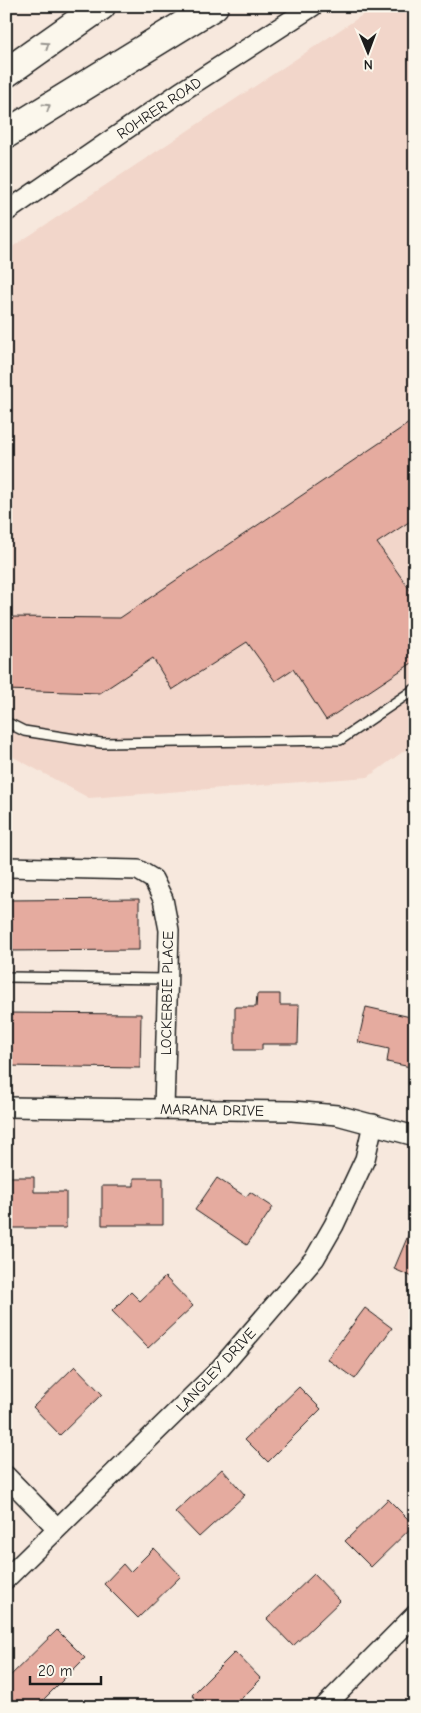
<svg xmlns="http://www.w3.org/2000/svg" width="421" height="1713" font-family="'Comic Neue',sans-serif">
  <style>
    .built { fill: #f2d6ca }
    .building { fill: #e5ab9f; stroke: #1c1c1c }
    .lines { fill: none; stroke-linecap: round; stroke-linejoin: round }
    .service-casing { stroke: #1c1c1c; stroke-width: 12 }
    .minor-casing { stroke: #1c1c1c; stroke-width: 22 }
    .motorway-casing { stroke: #1c1c1c; stroke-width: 31 }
    .service { stroke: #fbf7ec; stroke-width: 9 }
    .minor { stroke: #fbf7ec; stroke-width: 19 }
    .motorway { stroke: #fbf7ec; stroke-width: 28 }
    .oneway { stroke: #97948e }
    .labels { text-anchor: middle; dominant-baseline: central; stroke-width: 4; stroke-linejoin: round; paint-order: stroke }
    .street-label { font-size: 15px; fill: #1c1c1c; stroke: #fbf7ec }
  </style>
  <rect width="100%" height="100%" fill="#f7e8dd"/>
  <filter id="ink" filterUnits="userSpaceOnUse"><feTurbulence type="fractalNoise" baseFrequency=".02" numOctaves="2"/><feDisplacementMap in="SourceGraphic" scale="10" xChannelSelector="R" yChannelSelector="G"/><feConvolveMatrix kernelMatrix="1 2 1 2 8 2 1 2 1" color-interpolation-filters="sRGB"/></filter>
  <g filter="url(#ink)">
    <polygon class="built" points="376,6 415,6 415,743 368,777 89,798 6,753 6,251"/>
    <g class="building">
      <polygon points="415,419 415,518 377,543 415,597 415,661 326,720 293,669 275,681 247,642 172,690 153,658 100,693 6,690 6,617 120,618"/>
      <polygon points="139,899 139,950 7,951 6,900"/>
      <polygon points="257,994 280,994 280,1005 299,1005 298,1044 262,1044 262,1050 235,1050 235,1007 256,1007"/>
      <polygon points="366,1007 415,1018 415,1068 387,1062 389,1049 358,1042"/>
      <polygon points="6,1013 141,1014 140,1068 6,1066"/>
      <polygon points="7,1177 34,1177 34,1192 66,1192 66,1228 7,1228"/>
      <polygon points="134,1178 163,1178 163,1225 102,1225 102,1186 134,1186"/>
      <polygon points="217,1178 246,1197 250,1192 273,1207 247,1245 195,1210"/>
      <polygon points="415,1219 415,1278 394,1269"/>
      <polygon points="165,1277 193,1306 148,1348 112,1311 131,1292 140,1301"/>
      <polygon points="365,1308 392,1328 355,1379 327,1359"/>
      <polygon points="75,1366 102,1394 60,1435 33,1407"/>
      <polygon points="299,1387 321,1409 268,1462 245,1439"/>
      <polygon points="222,1469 245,1495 199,1537 175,1512"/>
      <polygon points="388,1499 414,1525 371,1567 345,1541"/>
      <polygon points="154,1548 181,1576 138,1618 104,1584 123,1564 130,1572"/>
      <polygon points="314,1574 340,1601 293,1646 267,1619"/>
      <polygon points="57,1630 85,1658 36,1707 6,1707 6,1680"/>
      <polygon points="235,1652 261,1679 233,1707 203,1707 192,1695"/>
    </g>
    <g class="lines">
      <defs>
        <g id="service">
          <polyline points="6,722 24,731 101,743 340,740 415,689"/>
          <polyline points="6,977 167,979"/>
        </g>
        <g id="minor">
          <polyline points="6,212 179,93 313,6"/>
          <polyline points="6,867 138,870 153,879 163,899 169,930 164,1109"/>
          <polyline points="6,1107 292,1111 337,1115 415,1136"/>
          <polyline points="6,1476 57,1528"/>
          <polyline points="6,1579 218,1371 315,1258 334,1225 365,1159 373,1124"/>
          <polyline points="324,1707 415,1615"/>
        </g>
        <g id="motorway">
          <polyline points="6,73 101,6"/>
          <polyline points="6,134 214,6"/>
        </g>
      </defs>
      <use href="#service" class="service-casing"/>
      <use href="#minor" class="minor-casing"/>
      <use href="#motorway" class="motorway-casing"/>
      <use href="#service" class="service"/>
      <use href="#minor" class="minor"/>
      <use href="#motorway" class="motorway"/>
    </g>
    <defs><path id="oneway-chevron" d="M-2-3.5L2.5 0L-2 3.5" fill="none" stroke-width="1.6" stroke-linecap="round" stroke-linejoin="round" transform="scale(1.25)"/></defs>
    <g class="oneway">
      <use href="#oneway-chevron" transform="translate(46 45) rotate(-35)"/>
      <use href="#oneway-chevron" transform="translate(47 107) rotate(-32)"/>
    </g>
  </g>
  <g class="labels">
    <g class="street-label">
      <text transform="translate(159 108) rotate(-34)">ROHRER ROAD</text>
      <text transform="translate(167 993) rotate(-89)">LOCKERBIE PLACE</text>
      <text transform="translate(212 1110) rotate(1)">MARANA DRIVE</text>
      <text transform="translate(216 1370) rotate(-47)">LANGLEY DRIVE</text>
    </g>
  </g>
  <rect width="421" height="1713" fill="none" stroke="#fbf7ec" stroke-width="25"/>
  <rect x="12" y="12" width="396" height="1688" fill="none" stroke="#1c1c1c" stroke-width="2" filter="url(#ink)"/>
  <g transform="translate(368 52) rotate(179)" stroke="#fbf7ec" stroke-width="4" paint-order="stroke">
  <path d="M0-4L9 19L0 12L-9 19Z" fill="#1c1c1c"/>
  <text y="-8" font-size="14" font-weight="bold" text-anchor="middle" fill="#1c1c1c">N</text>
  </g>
  <path d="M30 1676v8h71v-8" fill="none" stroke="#1c1c1c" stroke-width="2.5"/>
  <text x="38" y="1676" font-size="15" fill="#1c1c1c" stroke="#fbf7ec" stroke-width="4" paint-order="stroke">20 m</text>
</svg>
